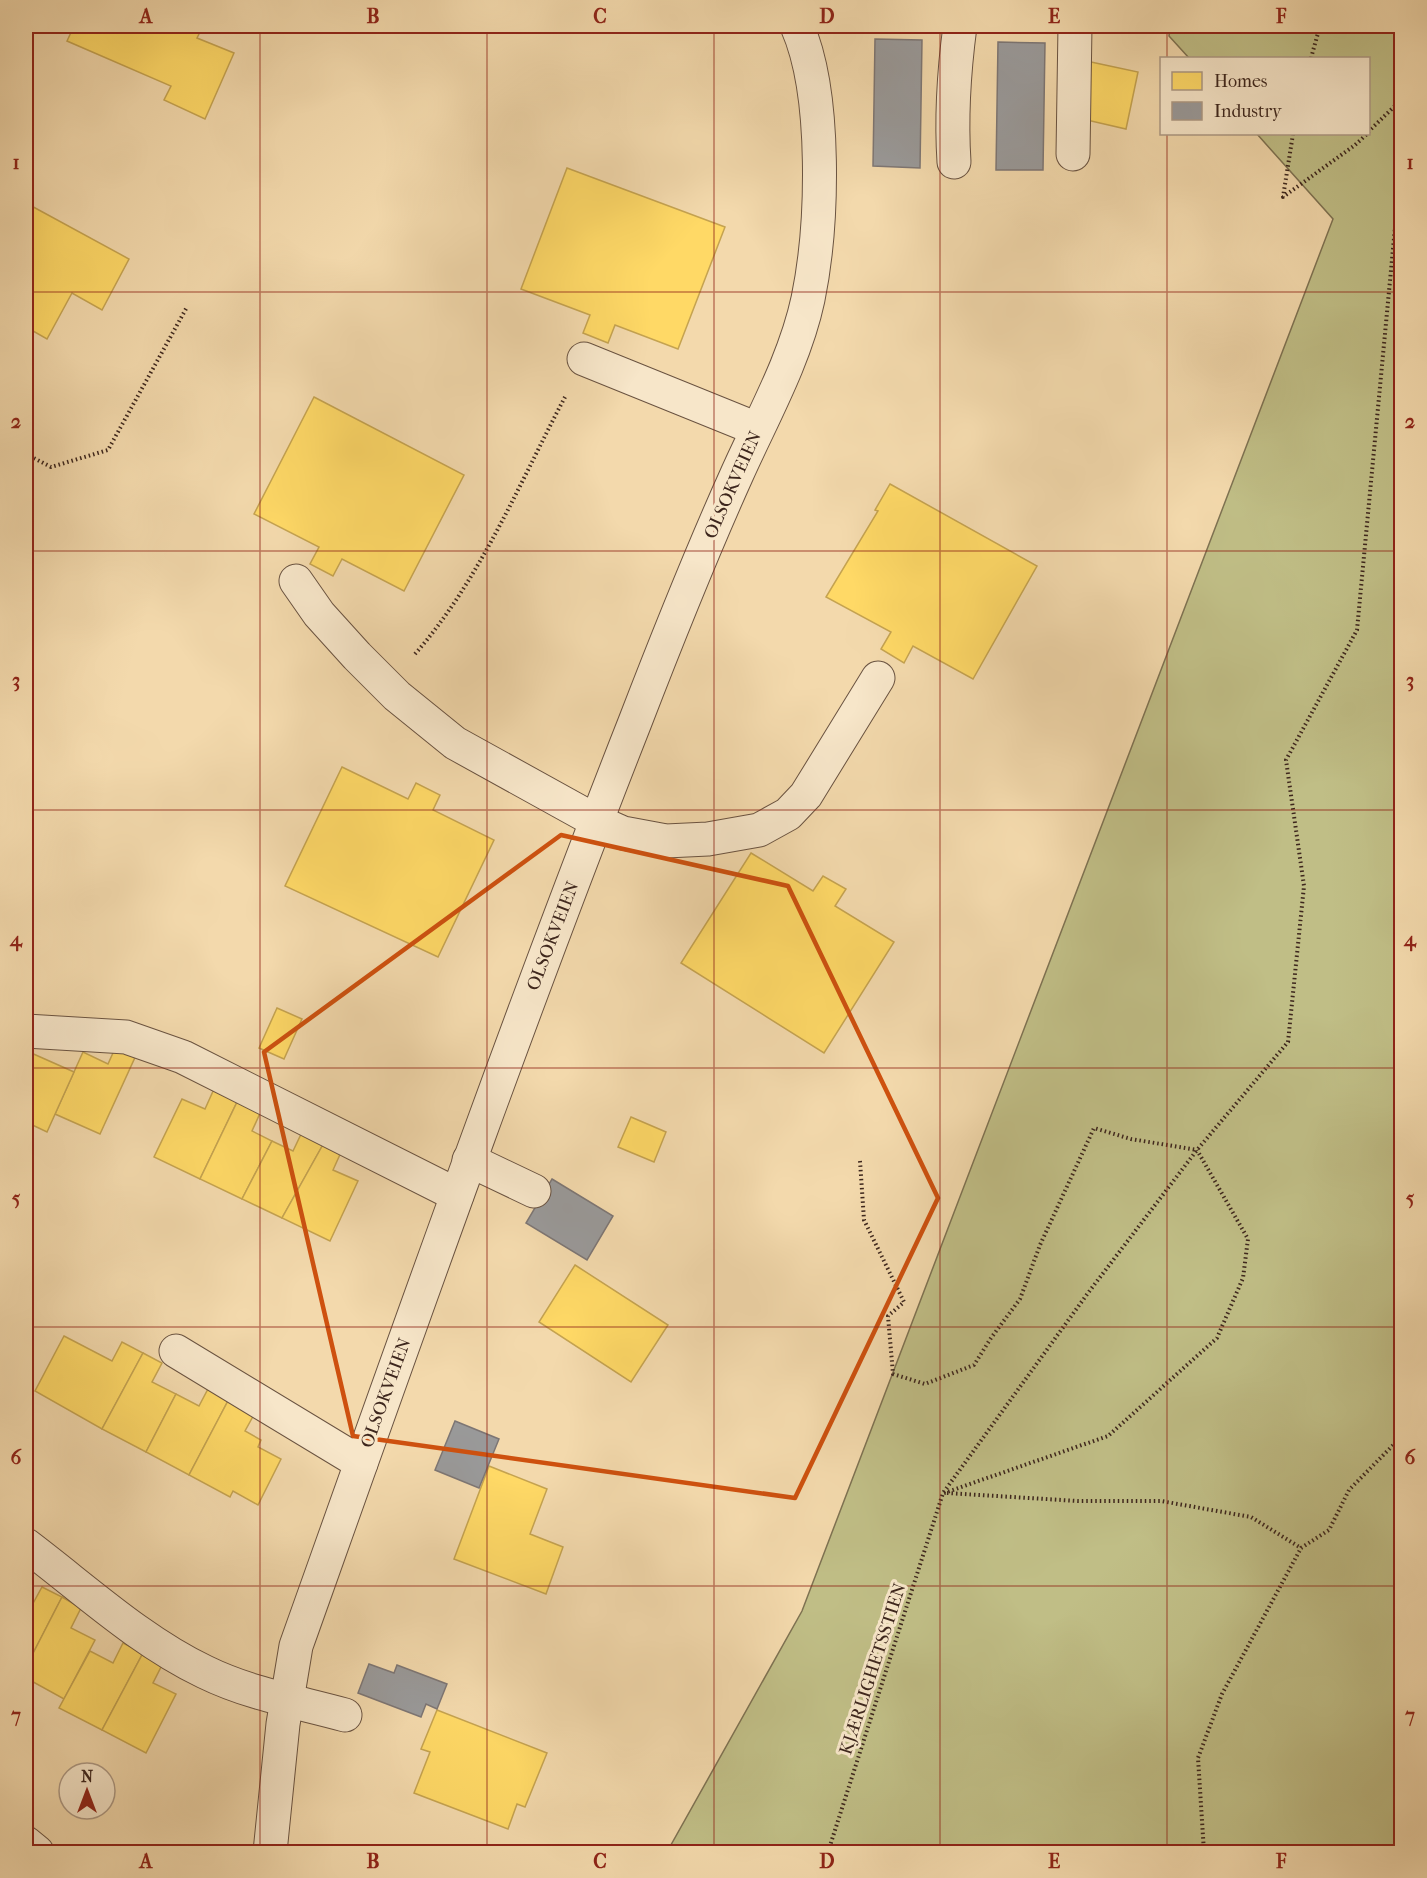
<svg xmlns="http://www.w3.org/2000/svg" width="1427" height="1878" font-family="'IM FELL French Canon',serif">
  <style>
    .green { fill: #c0be86; stroke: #7e7252; stroke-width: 1.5 }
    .homes { fill: #ffd966; stroke: #c5a350; stroke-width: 1.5 }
    .industry { fill: #999; stroke: #7d7674; stroke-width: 1.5 }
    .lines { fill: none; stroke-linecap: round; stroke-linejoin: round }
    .minor-casing { stroke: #6a5341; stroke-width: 35 }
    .path { stroke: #3d261d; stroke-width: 4; stroke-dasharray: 1.5 3; stroke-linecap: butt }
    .minor { stroke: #f7e6c9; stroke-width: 33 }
    .marked { fill: none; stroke: #ce510f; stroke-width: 4.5; stroke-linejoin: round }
    .grid { fill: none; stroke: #8f2418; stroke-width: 1.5; stroke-opacity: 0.55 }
    .labels { text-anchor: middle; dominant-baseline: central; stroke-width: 6; stroke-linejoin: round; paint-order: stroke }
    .street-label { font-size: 18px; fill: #3d261d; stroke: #f7e6c9 }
    .neatline { fill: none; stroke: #8f2418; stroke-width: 2 }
    .grid-label { font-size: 20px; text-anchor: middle; font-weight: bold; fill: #8f2418 }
  </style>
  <rect width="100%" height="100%" fill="#f3d9ac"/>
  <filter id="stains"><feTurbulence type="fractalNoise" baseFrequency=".00333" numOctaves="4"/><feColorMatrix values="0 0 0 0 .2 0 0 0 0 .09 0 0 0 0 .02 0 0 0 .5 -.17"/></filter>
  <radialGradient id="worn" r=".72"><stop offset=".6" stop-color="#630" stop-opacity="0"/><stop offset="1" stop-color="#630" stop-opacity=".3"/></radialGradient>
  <polygon class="green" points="1170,26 1401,26 1401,1852 667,1852 802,1611 1333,219 1257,134 1368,134 1368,58 1189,58 1169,36"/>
  <g class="homes">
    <polygon points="74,26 203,26 197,38 234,53 205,119 164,100 171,86 67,41"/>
    <polygon points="1091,62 1138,72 1126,129 1078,118"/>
    <polygon points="567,168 725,227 678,349 615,325 608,343 583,333 590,315 521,289"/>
    <polygon points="26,203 129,259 102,310 72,293 47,339 26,327"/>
    <polygon points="314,397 464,475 404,591 342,559 333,576 310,564 319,547 254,514"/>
    <polygon points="890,484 1037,566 973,679 913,646 904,663 881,649 891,632 826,597 878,511 875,510"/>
    <polygon points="342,767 408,799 416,783 440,795 433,810 494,840 438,957 285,886"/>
    <polygon points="751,853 813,891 823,876 846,889 835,906 894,942 824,1053 681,963"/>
    <polygon points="277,1008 302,1019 284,1059 259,1048"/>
    <polygon points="117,1044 137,1053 100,1134 55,1114 83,1052 108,1064"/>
    <polygon points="29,1052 74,1072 47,1132 26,1122 26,1059"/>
    <polygon points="214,1089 238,1100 200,1179 154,1157 182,1099 205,1109"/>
    <polygon points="238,1100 261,1111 252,1131 272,1141 242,1199 200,1179"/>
    <polygon points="631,1117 666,1132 654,1162 618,1147"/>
    <polygon points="303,1130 325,1141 282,1218 242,1199 272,1141 293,1151"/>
    <polygon points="325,1141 342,1150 333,1170 358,1181 330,1241 282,1218"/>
    <polygon points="575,1265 668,1325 631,1382 539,1322"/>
    <polygon points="64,1336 112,1361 122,1342 143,1353 102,1429 35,1391"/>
    <polygon points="143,1353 162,1363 152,1382 176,1394 146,1452 102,1429"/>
    <polygon points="209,1387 230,1397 189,1475 146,1452 176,1394 199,1406"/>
    <polygon points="230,1397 256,1411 245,1431 261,1440 258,1447 281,1459 258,1505 233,1491 230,1497 189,1475"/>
    <polygon points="489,1466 547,1489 530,1534 563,1547 546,1594 454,1559"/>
    <polygon points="42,1587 62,1597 26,1667 26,1604 31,1607"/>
    <polygon points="62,1597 81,1608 71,1628 95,1640 64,1699 26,1678 26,1667"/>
    <polygon points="123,1643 143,1653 102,1730 59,1708 90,1651 113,1663"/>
    <polygon points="143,1653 163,1663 153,1683 176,1694 146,1753 102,1730"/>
    <polygon points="437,1710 547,1753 525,1807 517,1804 508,1829 414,1793 430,1752 421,1749"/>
  </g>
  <g class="industry">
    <polygon points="875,39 922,40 920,168 873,166"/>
    <polygon points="998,42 1045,43 1043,170 996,170"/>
    <polygon points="552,1179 613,1216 587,1260 526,1223"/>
    <polygon points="455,1421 499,1439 479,1488 435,1470"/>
    <polygon points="369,1664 394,1673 397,1665 447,1684 437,1709 426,1704 421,1717 358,1693"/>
  </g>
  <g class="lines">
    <defs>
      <g id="minor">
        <polyline points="1073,154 1075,26"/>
        <path d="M954,162C951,116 954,71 960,26"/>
        <polyline points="584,359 757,429"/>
        <polyline points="296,581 319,614 357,656 397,696 455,743 596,821 623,833 666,841 708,839 759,830 788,814 806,795 878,678"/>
        <polyline points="26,1031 126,1037 183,1057 457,1195"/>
        <polyline points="469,1160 534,1191"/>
        <polyline points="176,1351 361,1463"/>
        <path d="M26,1545C83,1588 140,1641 205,1672C250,1694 298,1702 345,1715"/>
        <polyline points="26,1843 37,1852"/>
        <path d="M270,1852L283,1724L296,1646C406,1337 515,1027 635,722C667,639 700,556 737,474C762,418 795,360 808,299C823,226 827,94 797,26"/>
      </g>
    </defs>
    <use href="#minor" class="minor-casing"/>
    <g class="path">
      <polyline points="1311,58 1320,26"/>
      <polyline points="1368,132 1402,99"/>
      <polyline points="1293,134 1283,197 1355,145 1367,134"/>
      <polyline points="26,454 51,467 108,450 187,307"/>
      <path d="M415,654C480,580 519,484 565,397"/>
      <polyline points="860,1161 864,1220 904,1302 888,1316 893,1374 925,1384 974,1365 991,1338 1020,1299 1040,1245 1094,1128 1131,1139 1197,1150"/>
      <polyline points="944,1493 1108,1436 1217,1338 1243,1278 1248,1239 1197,1150"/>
      <polyline points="947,1493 1078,1501 1161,1501 1251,1517 1301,1548"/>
      <polyline points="828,1852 943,1493 1088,1293 1197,1150 1288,1042 1304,886 1286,760 1357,630 1398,196 1402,190"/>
      <polyline points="1204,1852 1198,1758 1222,1694 1301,1548 1329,1530 1349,1490 1402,1436"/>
    </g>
    <use href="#minor" class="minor"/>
  </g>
  <path class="marked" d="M561,835L788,886L938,1198L795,1498L353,1436L264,1052Z"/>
  <path class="grid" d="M260,26V1852M487,26V1852M714,26V1852M940,26V1852M1167,26V58M1167,134V1852M26,292H1402M26,551H1402M26,810H1402M26,1068H1402M26,1327H1402M26,1586H1402"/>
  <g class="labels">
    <g class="street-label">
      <text transform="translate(733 485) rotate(-66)">OLSOKVEIEN</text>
      <text transform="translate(553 936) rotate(-69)">OLSOKVEIEN</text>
      <text transform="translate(386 1393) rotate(-70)">OLSOKVEIEN</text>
      <text transform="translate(873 1669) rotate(-72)">KJÆRLIGHETSSTIEN</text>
    </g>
  </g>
  <rect width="1427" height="1878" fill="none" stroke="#f3d9ac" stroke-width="66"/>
  <rect x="1160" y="57" width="210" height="78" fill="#f7e6c9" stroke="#ad9984" stroke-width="1.5"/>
  <rect x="1172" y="72" width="30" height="18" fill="#ffd966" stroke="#ad9984" stroke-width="1.5"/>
  <text x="1214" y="87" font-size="18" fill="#3d261d">Homes</text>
  <rect x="1172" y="102" width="30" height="18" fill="#999999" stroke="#ad9984" stroke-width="1.5"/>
  <text x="1214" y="117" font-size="18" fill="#3d261d">Industry</text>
  <g transform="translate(87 1791)"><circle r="28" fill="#f7e6c9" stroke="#ad9984" stroke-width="1.5"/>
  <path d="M0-4.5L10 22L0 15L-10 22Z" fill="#8f2418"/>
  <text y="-9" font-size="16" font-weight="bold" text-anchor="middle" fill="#3d261d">N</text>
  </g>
  <rect x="33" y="33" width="1361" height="1812" class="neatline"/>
  <g class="grid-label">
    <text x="146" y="23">A</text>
    <text x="373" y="23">B</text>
    <text x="600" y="23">C</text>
    <text x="827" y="23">D</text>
    <text x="1054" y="23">E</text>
    <text x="1281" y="23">F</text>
    <text x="16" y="169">1</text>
    <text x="1410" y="169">1</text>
    <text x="16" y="428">2</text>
    <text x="1410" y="428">2</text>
    <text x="16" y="687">3</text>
    <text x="1410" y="687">3</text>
    <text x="16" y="946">4</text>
    <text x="1410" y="946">4</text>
    <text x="16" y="1205">5</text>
    <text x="1410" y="1205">5</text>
    <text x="16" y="1464">6</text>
    <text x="1410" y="1464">6</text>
    <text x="16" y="1722">7</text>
    <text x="1410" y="1722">7</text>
    <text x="146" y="1868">A</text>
    <text x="373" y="1868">B</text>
    <text x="600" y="1868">C</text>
    <text x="827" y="1868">D</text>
    <text x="1054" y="1868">E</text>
    <text x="1281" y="1868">F</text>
  </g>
  <rect width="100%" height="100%" filter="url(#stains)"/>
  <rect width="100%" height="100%" fill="url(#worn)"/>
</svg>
